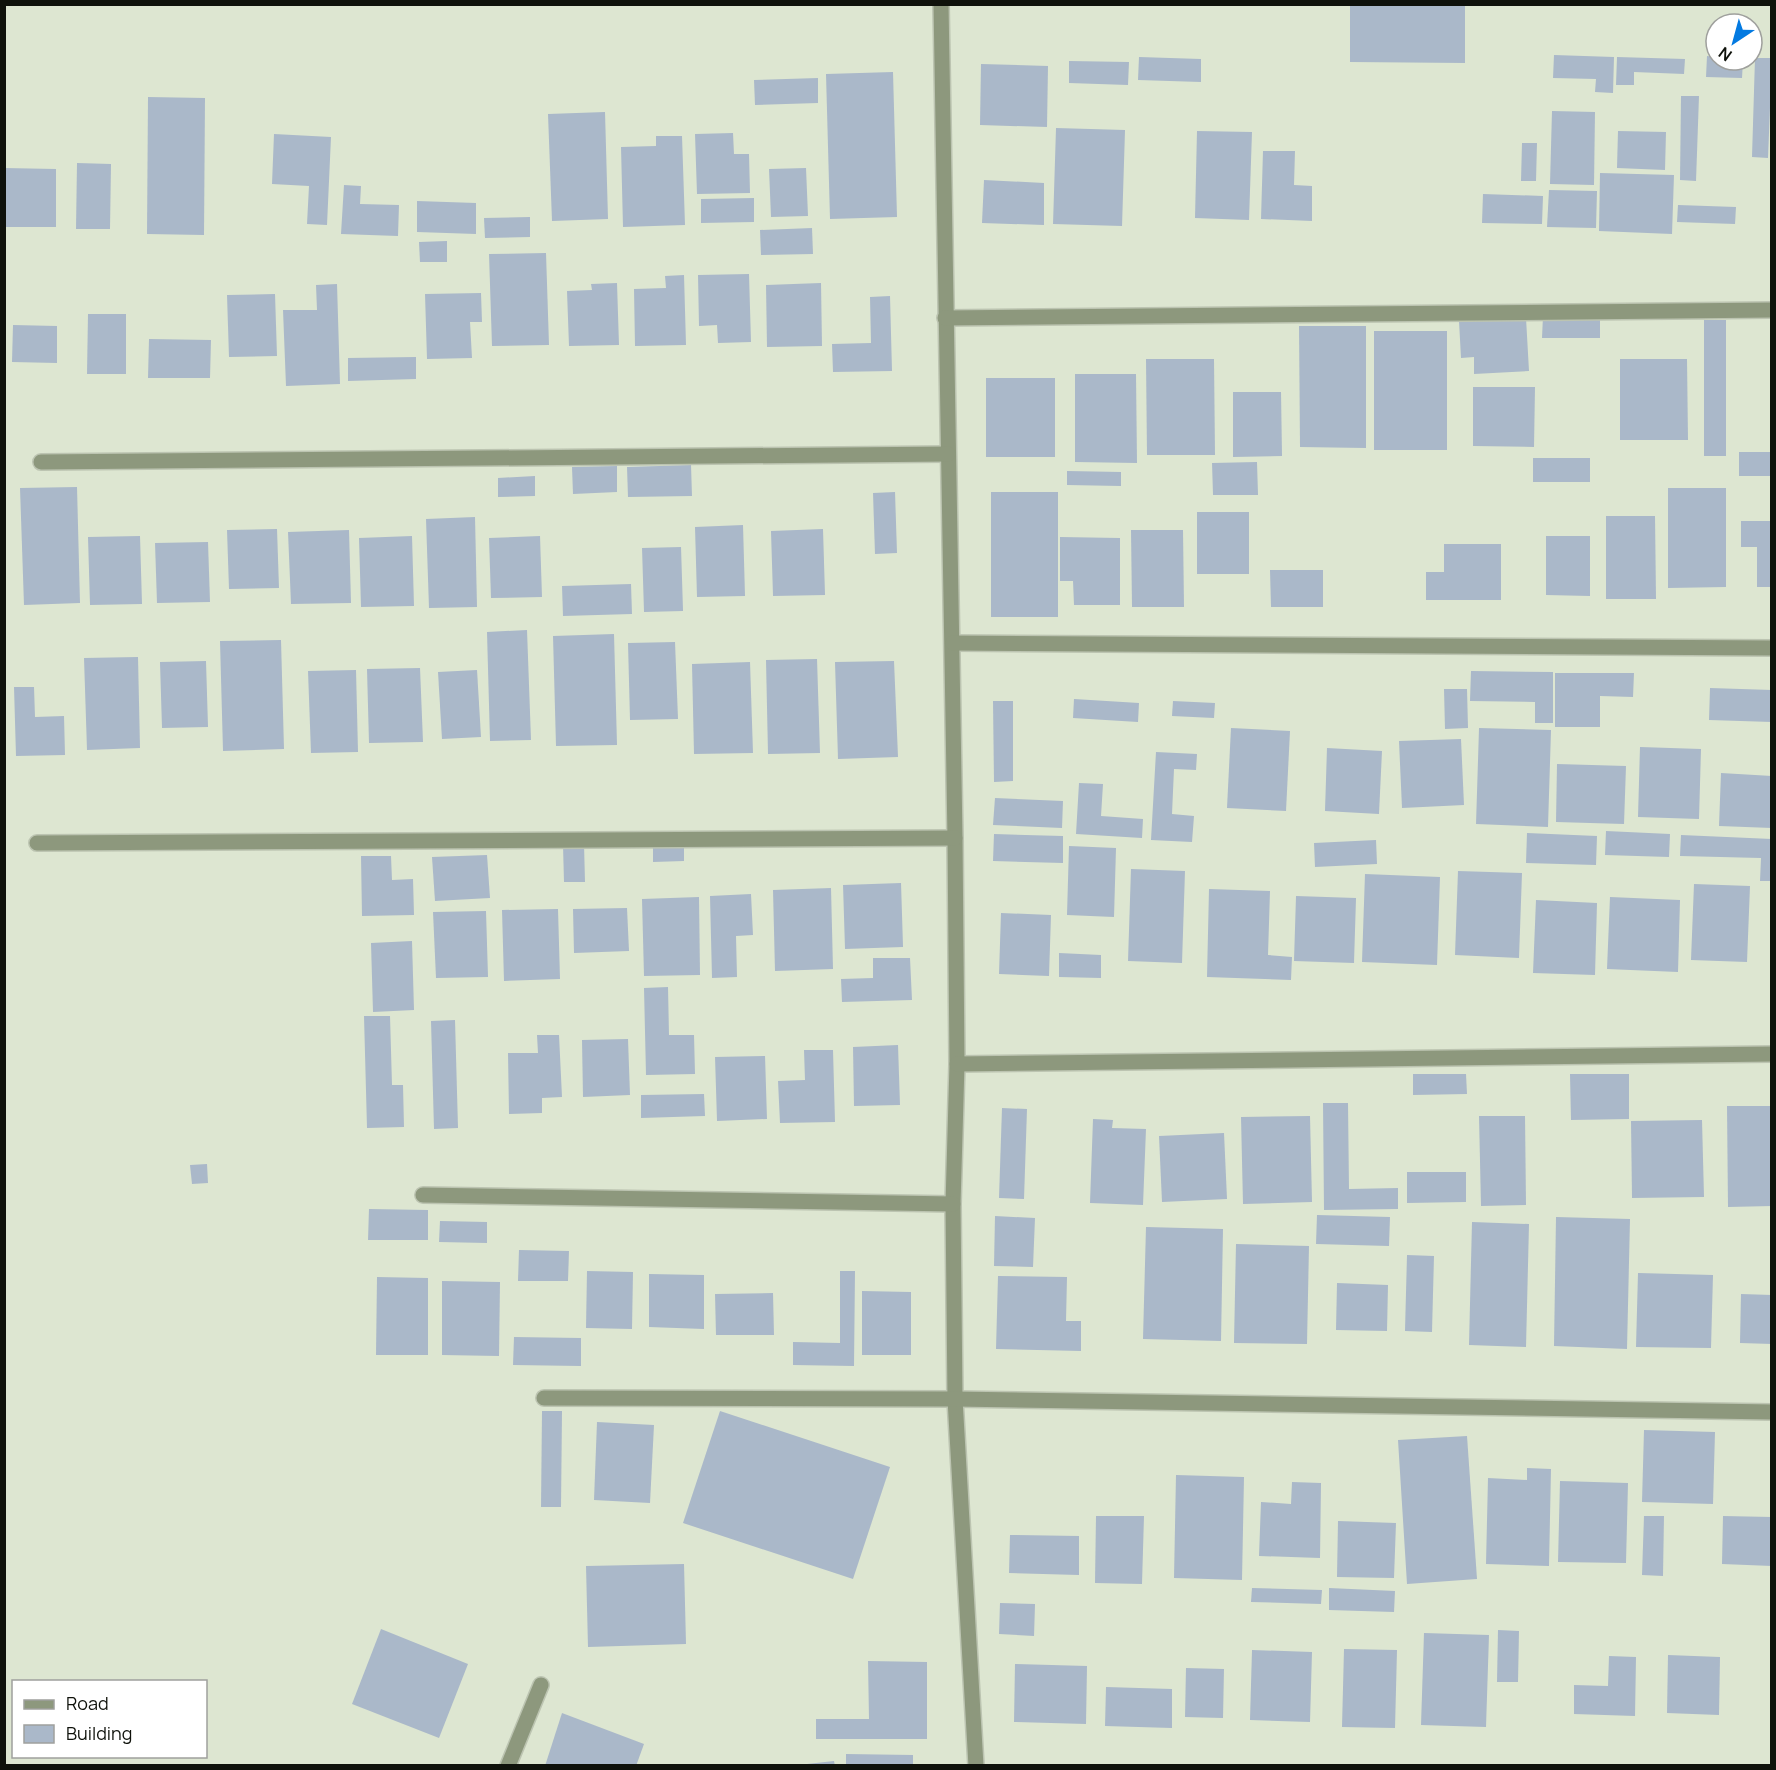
<svg xmlns="http://www.w3.org/2000/svg" width="1776" height="1770" font-family="Manrope,sans-serif">
  <style>
    .building { fill: #aab8c9 }
    .lines { fill: none; stroke-linecap: round; stroke-linejoin: round }
    .minor-casing { stroke: #bcc4b1; stroke-width: 18 }
    .minor { stroke: #8d987d; stroke-width: 15 }
  </style>
  <rect width="100%" height="100%" fill="#dde6d1"/>
  <g class="building">
    <polygon points="1350,4 1465,4 1465,63 1350,62"/>
    <polygon points="1554,55 1614,57 1613,93 1595,92 1596,79 1553,78"/>
    <polygon points="1707,56 1716,57 1716,60 1743,60 1742,78 1706,77"/>
    <polygon points="1139,57 1201,59 1201,82 1138,80"/>
    <polygon points="1617,57 1685,59 1684,74 1634,72 1634,85 1616,85"/>
    <polygon points="1755,58 1772,58 1768,158 1752,157"/>
    <polygon points="1069,61 1129,62 1128,85 1069,83"/>
    <polygon points="981,64 1048,66 1047,127 980,125"/>
    <polygon points="893,72 897,217 830,219 826,74"/>
    <polygon points="818,78 818,103 755,105 754,80"/>
    <polygon points="1681,96 1699,96 1696,181 1680,180"/>
    <polygon points="148,97 205,98 204,235 147,234"/>
    <polygon points="1552,111 1595,112 1594,185 1550,184"/>
    <polygon points="605,112 608,219 552,221 548,114"/>
    <polygon points="1056,128 1125,130 1122,226 1053,224"/>
    <polygon points="1197,131 1252,132 1249,220 1195,218"/>
    <polygon points="1618,131 1666,132 1665,170 1617,168"/>
    <polygon points="733,133 734,154 749,154 750,193 697,194 695,134"/>
    <polygon points="274,134 331,137 327,225 307,224 309,186 272,184"/>
    <polygon points="656,136 682,136 685,225 623,227 621,147 656,146"/>
    <polygon points="1522,143 1537,143 1536,181 1521,181"/>
    <polygon points="1263,151 1295,151 1294,185 1312,186 1312,221 1261,219"/>
    <polygon points="77,163 111,164 110,229 76,229"/>
    <polygon points="4,168 56,169 56,227 4,227"/>
    <polygon points="806,168 808,216 771,217 769,169"/>
    <polygon points="1600,173 1674,175 1672,234 1599,231"/>
    <polygon points="984,180 1044,183 1044,225 982,223"/>
    <polygon points="344,185 361,186 360,204 399,205 398,236 341,234"/>
    <polygon points="1549,190 1597,191 1596,228 1547,227"/>
    <polygon points="1483,194 1543,196 1542,224 1482,223"/>
    <polygon points="754,198 754,222 701,223 701,199"/>
    <polygon points="417,201 476,203 476,234 417,232"/>
    <polygon points="1678,205 1736,207 1735,224 1677,222"/>
    <polygon points="530,217 530,237 485,238 484,218"/>
    <polygon points="812,228 813,254 761,255 760,230"/>
    <polygon points="447,241 447,262 420,262 419,242"/>
    <polygon points="546,253 549,345 492,346 489,254"/>
    <polygon points="749,274 751,342 718,343 717,325 699,326 698,275"/>
    <polygon points="684,275 686,345 635,346 634,289 666,288 665,276"/>
    <polygon points="617,283 619,345 569,346 567,291 592,290 591,284"/>
    <polygon points="821,283 822,346 767,347 766,285"/>
    <polygon points="337,284 340,384 286,386 283,310 317,310 316,285"/>
    <polygon points="481,293 482,322 470,322 472,358 427,359 425,294"/>
    <polygon points="275,294 277,356 229,357 227,295"/>
    <polygon points="890,296 892,371 833,372 832,344 871,343 870,297"/>
    <polygon points="88,314 126,314 126,374 87,374"/>
    <polygon points="1543,316 1600,316 1600,338 1542,338"/>
    <polygon points="1526,318 1529,371 1474,374 1474,357 1461,358 1459,321"/>
    <rect x="1704" y="320" width="22" height="136"/>
    <polygon points="13,325 57,326 57,363 12,362"/>
    <polygon points="1299,326 1366,326 1366,448 1300,447"/>
    <rect x="1374" y="331" width="73" height="119"/>
    <polygon points="149,339 211,340 210,378 148,378"/>
    <polygon points="416,357 416,379 348,381 348,358"/>
    <polygon points="1146,359 1214,359 1215,455 1147,455"/>
    <polygon points="1620,359 1687,359 1688,440 1620,440"/>
    <polygon points="1075,374 1136,374 1137,463 1075,462"/>
    <rect x="986" y="378" width="69" height="79"/>
    <polygon points="1473,387 1535,387 1534,447 1473,446"/>
    <polygon points="1233,392 1281,392 1282,456 1233,457"/>
    <rect x="1739" y="452" width="33" height="24"/>
    <rect x="1533" y="458" width="57" height="24"/>
    <polygon points="1257,462 1258,495 1213,495 1212,463"/>
    <polygon points="691,465 692,496 628,497 627,467"/>
    <polygon points="617,466 617,492 573,494 572,467"/>
    <polygon points="1067,471 1121,472 1121,486 1067,485"/>
    <polygon points="535,476 535,496 498,497 498,478"/>
    <polygon points="77,487 80,603 24,605 20,488"/>
    <polygon points="1668,488 1726,488 1726,587 1668,588"/>
    <polygon points="895,492 897,553 875,554 873,493"/>
    <rect x="991" y="492" width="67" height="125"/>
    <rect x="1197" y="512" width="52" height="62"/>
    <polygon points="1606,516 1655,516 1656,599 1606,599"/>
    <polygon points="475,517 477,607 429,608 426,519"/>
    <polygon points="1741,521 1772,521 1772,587 1757,587 1757,547 1741,547"/>
    <polygon points="743,525 745,596 697,597 695,527"/>
    <polygon points="277,529 279,588 229,589 227,530"/>
    <polygon points="823,529 825,595 773,596 771,531"/>
    <polygon points="349,530 351,603 291,604 288,532"/>
    <polygon points="1131,530 1183,530 1184,607 1132,607"/>
    <polygon points="140,536 142,604 90,605 88,537"/>
    <polygon points="412,536 414,606 361,607 359,538"/>
    <polygon points="540,536 542,597 491,598 489,538"/>
    <polygon points="1546,536 1590,536 1590,596 1546,595"/>
    <polygon points="1060,537 1120,538 1120,605 1074,605 1073,581 1060,581"/>
    <polygon points="208,542 210,602 157,603 155,543"/>
    <polygon points="1444,544 1501,544 1501,600 1426,600 1426,572 1444,572"/>
    <polygon points="681,547 683,611 644,612 642,548"/>
    <polygon points="1270,570 1323,570 1323,607 1271,607"/>
    <polygon points="631,584 632,614 563,616 562,586"/>
    <polygon points="527,630 531,740 490,741 487,632"/>
    <polygon points="614,634 617,745 556,746 553,636"/>
    <polygon points="281,640 284,749 223,751 220,641"/>
    <polygon points="675,642 678,719 630,720 628,643"/>
    <polygon points="138,657 140,748 87,750 84,658"/>
    <polygon points="817,659 820,753 768,754 766,660"/>
    <polygon points="206,661 208,727 162,728 160,662"/>
    <polygon points="894,661 898,757 838,759 835,662"/>
    <polygon points="750,662 753,753 694,754 692,664"/>
    <polygon points="420,668 423,742 369,743 367,669"/>
    <polygon points="356,670 358,752 311,753 308,671"/>
    <polygon points="477,670 481,737 442,739 438,672"/>
    <polygon points="1471,671 1553,672 1553,723 1535,723 1535,702 1470,701"/>
    <polygon points="1555,673 1634,673 1633,697 1600,696 1600,727 1555,727"/>
    <polygon points="14,687 34,687 35,717 64,716 65,755 16,756"/>
    <polygon points="1710,688 1772,690 1772,722 1709,720"/>
    <polygon points="1444,689 1467,689 1468,728 1445,729"/>
    <polygon points="1074,699 1139,703 1138,722 1073,718"/>
    <polygon points="993,701 1013,701 1013,781 994,782"/>
    <polygon points="1173,701 1215,703 1214,718 1172,716"/>
    <polygon points="1231,728 1290,731 1286,811 1227,808"/>
    <polygon points="1479,728 1551,730 1548,827 1476,824"/>
    <polygon points="1461,739 1464,805 1402,808 1399,741"/>
    <polygon points="1640,747 1701,749 1699,819 1638,817"/>
    <polygon points="1327,748 1382,751 1379,814 1325,811"/>
    <polygon points="1156,752 1197,754 1196,770 1174,769 1172,814 1194,816 1192,842 1151,840"/>
    <polygon points="1557,764 1626,766 1624,824 1556,822"/>
    <polygon points="1721,773 1772,776 1772,828 1719,826"/>
    <polygon points="1079,783 1103,784 1101,816 1143,819 1142,838 1076,834"/>
    <polygon points="995,798 1063,801 1062,828 993,825"/>
    <polygon points="1606,831 1670,834 1669,857 1605,855"/>
    <polygon points="1527,833 1597,836 1596,865 1526,863"/>
    <polygon points="994,834 1063,836 1063,863 993,861"/>
    <polygon points="1681,835 1772,839 1772,881 1760,881 1761,858 1680,856"/>
    <polygon points="1376,840 1377,864 1315,867 1314,843"/>
    <polygon points="584,844 585,882 564,882 563,845"/>
    <polygon points="684,844 684,861 653,862 653,845"/>
    <polygon points="1069,846 1116,848 1114,917 1067,915"/>
    <polygon points="487,855 490,898 435,901 432,857"/>
    <polygon points="361,856 391,856 392,880 413,879 414,915 362,916"/>
    <polygon points="1131,869 1185,871 1182,963 1128,961"/>
    <polygon points="1458,871 1522,873 1519,958 1455,955"/>
    <polygon points="1365,874 1440,877 1437,965 1362,962"/>
    <polygon points="901,883 903,947 845,949 843,885"/>
    <polygon points="1694,884 1750,886 1747,962 1691,960"/>
    <polygon points="831,888 833,969 775,971 773,890"/>
    <polygon points="1209,889 1270,891 1268,955 1292,957 1291,980 1207,977"/>
    <polygon points="751,894 753,935 736,936 737,977 712,978 710,896"/>
    <polygon points="1296,896 1356,898 1354,963 1294,961"/>
    <polygon points="699,897 700,975 644,976 642,899"/>
    <polygon points="1610,897 1680,900 1678,972 1607,969"/>
    <polygon points="1536,900 1597,903 1595,975 1533,973"/>
    <polygon points="627,908 629,951 574,953 573,909"/>
    <polygon points="558,909 560,979 504,981 502,910"/>
    <polygon points="486,911 488,977 436,978 433,912"/>
    <polygon points="1001,913 1051,915 1049,976 999,974"/>
    <polygon points="412,941 414,1010 373,1012 371,943"/>
    <polygon points="1059,953 1101,955 1101,978 1059,977"/>
    <polygon points="873,958 910,958 912,1000 842,1002 841,979 873,978"/>
    <polygon points="668,987 669,1035 694,1035 695,1074 646,1075 644,988"/>
    <polygon points="364,1016 390,1016 392,1085 403,1085 404,1127 367,1128"/>
    <polygon points="455,1020 458,1128 434,1129 431,1021"/>
    <polygon points="537,1035 559,1035 562,1097 542,1098 542,1113 509,1114 508,1053 538,1053"/>
    <polygon points="628,1039 630,1095 583,1097 582,1040"/>
    <polygon points="898,1045 900,1105 854,1106 853,1047"/>
    <polygon points="804,1050 833,1050 835,1122 780,1123 778,1081 805,1080"/>
    <polygon points="765,1056 767,1119 717,1121 715,1057"/>
    <polygon points="1413,1074 1466,1074 1467,1094 1413,1095"/>
    <polygon points="1570,1074 1629,1074 1629,1119 1571,1120"/>
    <polygon points="704,1094 705,1116 641,1118 641,1095"/>
    <polygon points="1323,1103 1348,1103 1349,1189 1398,1188 1398,1209 1324,1210"/>
    <polygon points="1727,1106 1772,1106 1772,1206 1728,1207"/>
    <polygon points="1002,1108 1027,1109 1024,1199 999,1198"/>
    <polygon points="1310,1116 1312,1202 1243,1204 1241,1117"/>
    <polygon points="1479,1116 1525,1116 1526,1205 1481,1206"/>
    <polygon points="1093,1119 1113,1120 1112,1128 1146,1129 1143,1205 1090,1203"/>
    <polygon points="1702,1120 1704,1197 1632,1198 1631,1121"/>
    <polygon points="1224,1133 1227,1199 1162,1202 1159,1136"/>
    <polygon points="207,1164 208,1183 192,1184 190,1165"/>
    <polygon points="1407,1172 1466,1172 1466,1202 1407,1203"/>
    <polygon points="369,1209 428,1210 428,1240 368,1240"/>
    <polygon points="1317,1215 1390,1217 1389,1246 1316,1244"/>
    <polygon points="995,1216 1035,1218 1033,1267 994,1266"/>
    <polygon points="1556,1217 1630,1219 1627,1349 1554,1346"/>
    <polygon points="440,1221 487,1222 487,1243 439,1242"/>
    <polygon points="1472,1222 1529,1224 1526,1347 1469,1345"/>
    <polygon points="1146,1227 1223,1229 1221,1341 1143,1339"/>
    <polygon points="1236,1244 1309,1246 1307,1344 1234,1343"/>
    <polygon points="519,1250 569,1251 568,1281 518,1281"/>
    <polygon points="1407,1255 1434,1256 1432,1332 1405,1331"/>
    <polygon points="587,1271 633,1272 632,1329 586,1328"/>
    <polygon points="840,1271 855,1271 854,1366 793,1365 793,1342 840,1343"/>
    <polygon points="1638,1273 1713,1275 1711,1348 1636,1347"/>
    <polygon points="649,1274 704,1275 704,1329 649,1327"/>
    <polygon points="998,1276 1067,1277 1066,1321 1081,1321 1081,1351 996,1349"/>
    <polygon points="377,1277 428,1278 428,1355 376,1355"/>
    <polygon points="442,1281 500,1282 499,1356 442,1355"/>
    <polygon points="1337,1283 1388,1285 1387,1331 1336,1330"/>
    <polygon points="862,1291 911,1292 911,1355 862,1355"/>
    <polygon points="773,1293 774,1335 716,1335 715,1294"/>
    <polygon points="1741,1294 1772,1295 1772,1344 1740,1343"/>
    <polygon points="514,1337 581,1338 581,1366 513,1365"/>
    <polygon points="542,1411 562,1411 561,1507 541,1507"/>
    <polygon points="720,1411 890,1467 853,1579 683,1523"/>
    <polygon points="597,1422 654,1425 650,1503 594,1500"/>
    <polygon points="1644,1430 1715,1432 1713,1504 1642,1502"/>
    <polygon points="1467,1436 1477,1579 1407,1584 1398,1440"/>
    <polygon points="1527,1468 1551,1469 1549,1566 1486,1564 1488,1478 1527,1480"/>
    <polygon points="1176,1475 1244,1477 1242,1580 1174,1578"/>
    <polygon points="1560,1481 1628,1483 1626,1563 1558,1562"/>
    <polygon points="1292,1482 1321,1483 1320,1558 1259,1556 1261,1502 1291,1504"/>
    <polygon points="1096,1516 1144,1516 1142,1584 1095,1583"/>
    <polygon points="1644,1516 1664,1516 1663,1576 1642,1575"/>
    <polygon points="1723,1516 1772,1517 1772,1566 1722,1564"/>
    <polygon points="1338,1521 1396,1523 1394,1578 1337,1577"/>
    <polygon points="1010,1535 1079,1536 1079,1575 1009,1573"/>
    <polygon points="684,1564 686,1644 588,1647 586,1566"/>
    <polygon points="1252,1588 1322,1590 1321,1604 1251,1602"/>
    <polygon points="1329,1588 1395,1591 1394,1612 1329,1610"/>
    <polygon points="1000,1603 1035,1604 1034,1636 999,1634"/>
    <polygon points="381,1629 468,1664 439,1738 352,1704"/>
    <polygon points="1498,1630 1519,1631 1518,1682 1497,1682"/>
    <polygon points="1424,1633 1489,1635 1486,1727 1421,1725"/>
    <polygon points="1344,1649 1397,1650 1395,1728 1342,1727"/>
    <polygon points="1252,1650 1312,1652 1310,1722 1250,1720"/>
    <polygon points="1668,1655 1720,1657 1719,1715 1667,1713"/>
    <polygon points="1609,1656 1636,1657 1635,1716 1574,1714 1574,1685 1608,1686"/>
    <polygon points="868,1661 927,1662 927,1739 816,1739 816,1719 869,1719"/>
    <polygon points="1015,1664 1087,1666 1086,1724 1014,1722"/>
    <polygon points="1186,1668 1224,1669 1223,1718 1185,1717"/>
    <polygon points="1106,1687 1172,1689 1172,1728 1105,1726"/>
    <polygon points="562,1713 644,1744 636,1766 545,1766"/>
    <polygon points="846,1754 913,1755 913,1766 846,1766"/>
    <polygon points="834,1761 835,1766 807,1766 807,1764"/>
  </g>
  <g class="lines">
    <defs>
      <g id="minor">
        <polyline points="941,4 955,838 957,1064 953,1204 955,1399 976,1766"/>
        <polyline points="945,318 1772,310"/>
        <polyline points="41,462 948,454"/>
        <polyline points="953,643 1772,648"/>
        <polyline points="37,843 955,838"/>
        <polyline points="957,1064 1772,1054"/>
        <polyline points="423,1195 953,1204"/>
        <polyline points="544,1398 955,1399 1772,1412"/>
        <polyline points="508,1766 541,1685"/>
      </g>
    </defs>
    <use href="#minor" class="minor-casing"/>
    <use href="#minor" class="minor"/>
  </g>
  <rect width="1776" height="1770" fill="none" stroke="#0f120b" stroke-width="12"/>
  <rect x="12" y="1680" width="195" height="78" fill="#ffffff" stroke="#9fa09d" stroke-width="1.5"/>
  <rect x="24" y="1700" width="30" height="9" fill="#8d987d" stroke="#9fa09d" stroke-width="1.5"/>
  <text x="66" y="1710" font-size="18" fill="#0f120b">Road</text>
  <rect x="24" y="1725" width="30" height="18" fill="#aab8c9" stroke="#9fa09d" stroke-width="1.5"/>
  <text x="66" y="1740" font-size="18" fill="#0f120b">Building</text>
  <g transform="translate(1734 42) rotate(216)"><circle r="28" fill="#ffffff" stroke="#9fa09d" stroke-width="1.5"/>
  <path d="M0-4.5L10 22L0 15L-10 22Z" fill="#037ae1"/>
  <text y="-9" font-size="16" font-weight="bold" text-anchor="middle" fill="#0f120b">N</text>
  </g>
</svg>
